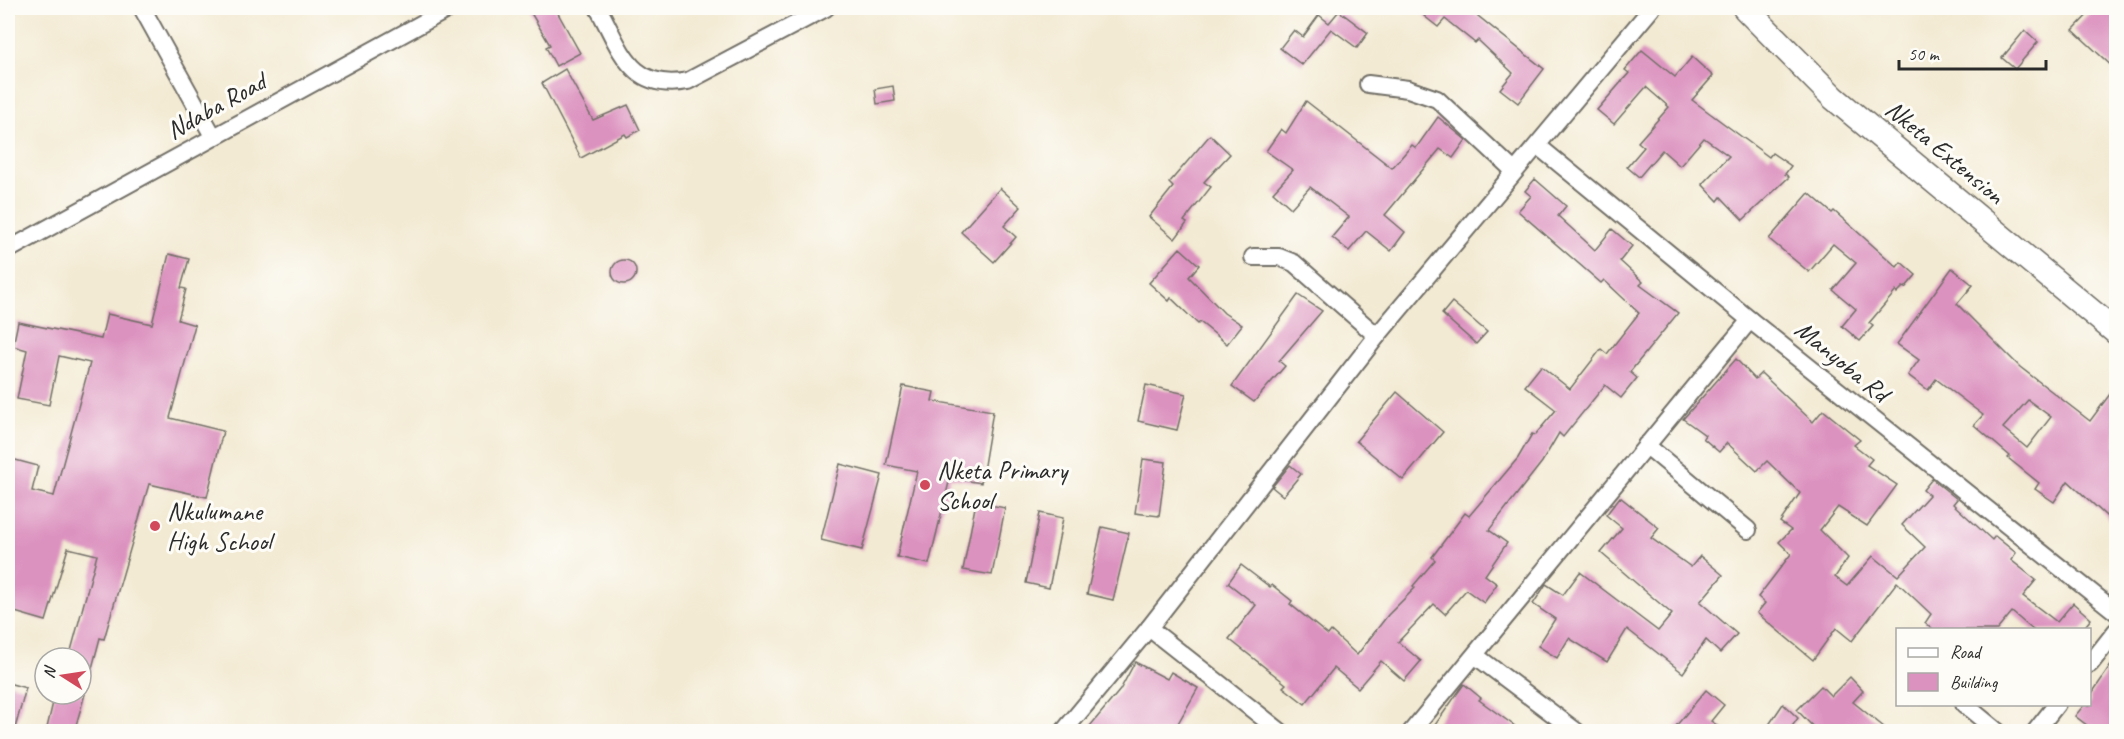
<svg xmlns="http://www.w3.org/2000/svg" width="2124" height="739" font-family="Caveat,sans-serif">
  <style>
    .building { fill: #dc92bf; fill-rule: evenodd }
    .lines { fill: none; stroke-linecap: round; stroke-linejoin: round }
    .street-casing { stroke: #716e66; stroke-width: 20 }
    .secondary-casing { stroke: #716e66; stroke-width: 27 }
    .street { stroke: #fff; stroke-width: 16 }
    .secondary { stroke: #fff; stroke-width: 24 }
    .poi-dot { fill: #d1495b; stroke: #fdfcf7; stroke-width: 2 }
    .labels { text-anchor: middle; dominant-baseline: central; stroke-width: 6; stroke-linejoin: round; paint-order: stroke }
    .street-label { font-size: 26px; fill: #2b2b2b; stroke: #fdfcf7 }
    .poi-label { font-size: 26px; fill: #2b2b2b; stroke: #fdfcf7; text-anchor: start }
  </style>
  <rect width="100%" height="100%" fill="#fdfcf7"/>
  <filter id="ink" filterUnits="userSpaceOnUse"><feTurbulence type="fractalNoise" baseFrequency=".0167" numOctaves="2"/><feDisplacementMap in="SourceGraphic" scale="12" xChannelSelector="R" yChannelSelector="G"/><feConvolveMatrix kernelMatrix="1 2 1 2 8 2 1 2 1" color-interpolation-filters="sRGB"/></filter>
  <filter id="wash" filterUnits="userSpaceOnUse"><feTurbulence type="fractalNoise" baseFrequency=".008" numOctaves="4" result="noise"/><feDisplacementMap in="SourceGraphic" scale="24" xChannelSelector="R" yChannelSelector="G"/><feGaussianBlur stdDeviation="1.35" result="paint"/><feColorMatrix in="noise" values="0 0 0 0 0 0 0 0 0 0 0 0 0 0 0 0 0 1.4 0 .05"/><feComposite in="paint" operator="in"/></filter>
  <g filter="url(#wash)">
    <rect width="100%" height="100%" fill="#f3ead3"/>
    <g id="blocks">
      <g class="building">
        <polygon points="528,8 555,8 580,53 556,66 546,47 550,45"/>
        <polygon points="1431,8 1468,8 1544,69 1518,103 1500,89 1513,73 1478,40 1475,43 1445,19 1438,27 1424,16"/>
        <polygon points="2094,8 2116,8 2116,70 2073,30"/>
        <polygon points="1339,11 1368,33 1357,48 1331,29 1302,65 1280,48 1294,30 1303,37 1319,15 1329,23"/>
        <polygon points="2025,30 2038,42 2015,69 2002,58"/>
        <polygon points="1642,50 1675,77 1692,57 1713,76 1692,100 1769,157 1772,153 1791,166 1785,174 1789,177 1743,220 1721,197 1718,201 1702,184 1729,156 1704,138 1680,166 1662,150 1639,177 1627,167 1644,147 1638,142 1669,107 1646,87 1614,124 1597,110 1629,73 1625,70"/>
        <polygon points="565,69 593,120 628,105 640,130 627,137 625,134 581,158 542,83"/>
        <polygon points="893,86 895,101 877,104 875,89"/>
        <polygon points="1306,101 1392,168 1412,145 1416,148 1438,117 1466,140 1453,158 1440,149 1385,215 1405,232 1391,251 1366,231 1349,251 1332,237 1349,217 1310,187 1291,208 1273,192 1293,170 1266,151 1281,129 1286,133"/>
        <polygon points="1210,135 1230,154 1204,182 1211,187 1184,221 1187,223 1175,239 1149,217 1173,187 1169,183"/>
        <polygon points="1535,179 1566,206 1558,216 1595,250 1612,229 1632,246 1620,261 1643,282 1640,285 1678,313 1630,372 1637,378 1621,398 1605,385 1563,437 1559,433 1542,462 1489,530 1507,543 1485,575 1497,584 1484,603 1466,590 1445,614 1434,604 1398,642 1421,661 1404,681 1381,661 1358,688 1334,668 1305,704 1283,687 1286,684 1229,639 1256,605 1228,583 1241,565 1270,587 1272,585 1292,601 1290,604 1328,635 1331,631 1357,655 1388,615 1415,588 1413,586 1435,560 1432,557 1465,513 1469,516 1518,458 1532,434 1535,435 1556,410 1525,386 1541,366 1570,389 1601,349 1607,354 1639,313 1604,280 1601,283 1518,211 1531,196 1525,191"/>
        <polygon points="1000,188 1021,207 1004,226 1016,237 994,262 961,232"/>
        <polygon points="1809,193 1832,213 1834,211 1897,267 1901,262 1916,275 1905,288 1903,287 1897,293 1896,291 1869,323 1873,326 1860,341 1842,326 1856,309 1833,290 1856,263 1833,244 1809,272 1769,239"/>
        <polygon points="1180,248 1199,265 1189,277 1224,313 1242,325 1227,344 1200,322 1198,324 1171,298 1169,301 1149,283"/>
        <polygon points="169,254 189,259 181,288 186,289 178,320 195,325 170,418 223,431 207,497 149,484 104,639 100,638 86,691 81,690 81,658 69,658 97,555 68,548 46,621 8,610 8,458 38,466 32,491 54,496 90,363 59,356 49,405 17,399 27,350 13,346 18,322 101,339 107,314 152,324"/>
        <circle cx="624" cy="272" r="12"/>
        <path d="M1952,268L1973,285L1957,304L2020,367L2090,421L2116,386V525L2068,481L2054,502L2035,489L2039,483L2008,458L2010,456L1974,425L1983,415L1936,379L1928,390L1908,375L1919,360L1897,344ZM2028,400L2051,417L2027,448L2003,428Z"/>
        <polygon points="1298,295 1322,311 1279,361 1285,366 1254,402 1232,386"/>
        <polygon points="1452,302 1487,332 1476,344 1442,314"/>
        <polygon points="1736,359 1755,379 1761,373 1813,422 1823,410 1860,440 1854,445 1872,459 1867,465 1897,485 1867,526 1838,507 1820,530 1848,558 1835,577 1847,586 1873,556 1898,576 1925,547 1902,525 1929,495 1923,490 1932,479 1957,499 1953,504 1992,540 1995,536 2016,553 2011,560 2036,580 2023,596 2057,622 2073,603 2091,619 2082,630 2033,630 2012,612 1997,630 1933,630 1925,623 1931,614 1897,582 1852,641 1836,628 1813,660 1757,613 1765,603 1758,597 1791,554 1779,542 1791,530 1780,522 1800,493 1767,461 1757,471 1727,443 1719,452 1703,438 1705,435 1683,419"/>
        <polygon points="1146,385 1186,394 1177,430 1138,421"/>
        <polygon points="903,386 934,392 932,401 993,411 981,483 950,478 929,564 897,557 917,471 886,465"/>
        <polygon points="1397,392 1443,432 1403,480 1356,441"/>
        <polygon points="1143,459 1166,462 1159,516 1135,513"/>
        <polygon points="840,464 882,475 862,550 821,540"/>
        <polygon points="1290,465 1301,474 1283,496 1272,487"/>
        <polygon points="1620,497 1659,528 1651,538 1691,567 1700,556 1723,575 1700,602 1737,634 1720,653 1706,640 1683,673 1627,629 1607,662 1569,638 1557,658 1538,646 1555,619 1533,604 1546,584 1563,595 1580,572 1658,631 1672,614 1601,553 1622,528 1606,515"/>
        <polygon points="976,502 1005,508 992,575 963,570"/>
        <polygon points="1040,513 1063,518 1049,588 1026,583"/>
        <polygon points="1102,527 1129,533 1113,600 1087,594"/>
        <polygon points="2116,658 2116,732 2096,732 2075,716 2084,705 2090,705 2090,696"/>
        <polygon points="1135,662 1167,679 1171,672 1198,688 1173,732 1085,732 1120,690"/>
        <polygon points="1850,677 1863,691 1853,702 1890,732 1818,732 1797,710 1821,686 1831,696"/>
        <polygon points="8,683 26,688 14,732 8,732"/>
        <polygon points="1464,684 1481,698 1479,700 1523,732 1430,732"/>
        <polygon points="1706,690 1724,705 1711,721 1727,732 1671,732"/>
        <polygon points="55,694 85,694 74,732 46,732"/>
        <polygon points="1783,704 1798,718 1788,732 1764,732"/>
      </g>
    </g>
  </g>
  <g filter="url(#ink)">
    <use href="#blocks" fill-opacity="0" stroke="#716e66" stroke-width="1.5"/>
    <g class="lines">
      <defs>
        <g id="street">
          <polyline points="142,8 213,136"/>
          <path d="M598,8C621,49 630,92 688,81L826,8"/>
          <polyline points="1368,84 1408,89 1437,99 1514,171"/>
          <polyline points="1538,146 1750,320 2116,612"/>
          <polyline points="8,250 450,8"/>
          <polyline points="1253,257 1279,257 1294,263 1377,336"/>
          <polyline points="1646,445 1748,530"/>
          <polyline points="1149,628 1281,732"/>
          <polyline points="1476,656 1577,732"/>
          <polyline points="2090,664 2116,631"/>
          <polyline points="1964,704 1998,732"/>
          <polyline points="1063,732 1149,628 1377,336 1652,8"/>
          <polyline points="1411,732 1750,320"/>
          <polyline points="2035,732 2057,704"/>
        </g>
        <polyline id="secondary" points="1745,8 1834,98 2116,332"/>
      </defs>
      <use href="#street" class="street-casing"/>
      <use href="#secondary" class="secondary-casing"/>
      <use href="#street" class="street"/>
      <use href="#secondary" class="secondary"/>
    </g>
  </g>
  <g class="poi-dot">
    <circle cx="925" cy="485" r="6"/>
    <circle cx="155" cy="526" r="6"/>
  </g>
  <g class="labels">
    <g class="street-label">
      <text transform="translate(216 106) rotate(-29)">Ndaba Road</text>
      <text transform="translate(1945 152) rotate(40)">Nketa Extension</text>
      <text transform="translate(1842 361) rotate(39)">Manyoba Rd</text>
    </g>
    <g class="poi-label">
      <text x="937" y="470">Nketa Primary<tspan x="937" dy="30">School</tspan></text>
      <text x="167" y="511">Nkulumane<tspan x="167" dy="30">High School</tspan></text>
    </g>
  </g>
  <rect width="2124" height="739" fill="none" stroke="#fdfcf7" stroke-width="30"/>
  <rect x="1896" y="628" width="195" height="78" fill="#fdfcf7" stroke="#a9a8a5" stroke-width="1.5"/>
  <rect x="1908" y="648" width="30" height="9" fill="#ffffff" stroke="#a9a8a5" stroke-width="1.5"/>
  <text x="1950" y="658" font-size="18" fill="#2b2b2b">Road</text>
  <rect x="1908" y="673" width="30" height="18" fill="#dc92bf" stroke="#a9a8a5" stroke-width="1.5"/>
  <text x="1950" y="688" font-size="18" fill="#2b2b2b">Building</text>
  <g transform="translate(63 676) rotate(282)"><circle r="28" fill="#fdfcf7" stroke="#a9a8a5" stroke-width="1.5"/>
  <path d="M0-4.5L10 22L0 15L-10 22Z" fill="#d1495b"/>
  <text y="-9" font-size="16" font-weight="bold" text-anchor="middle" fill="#2b2b2b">N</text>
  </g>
  <path d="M1899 60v9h147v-9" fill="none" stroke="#2b2b2b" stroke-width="3"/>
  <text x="1908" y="60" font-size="18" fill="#2b2b2b" stroke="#fdfcf7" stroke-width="4.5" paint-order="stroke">50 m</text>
</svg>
